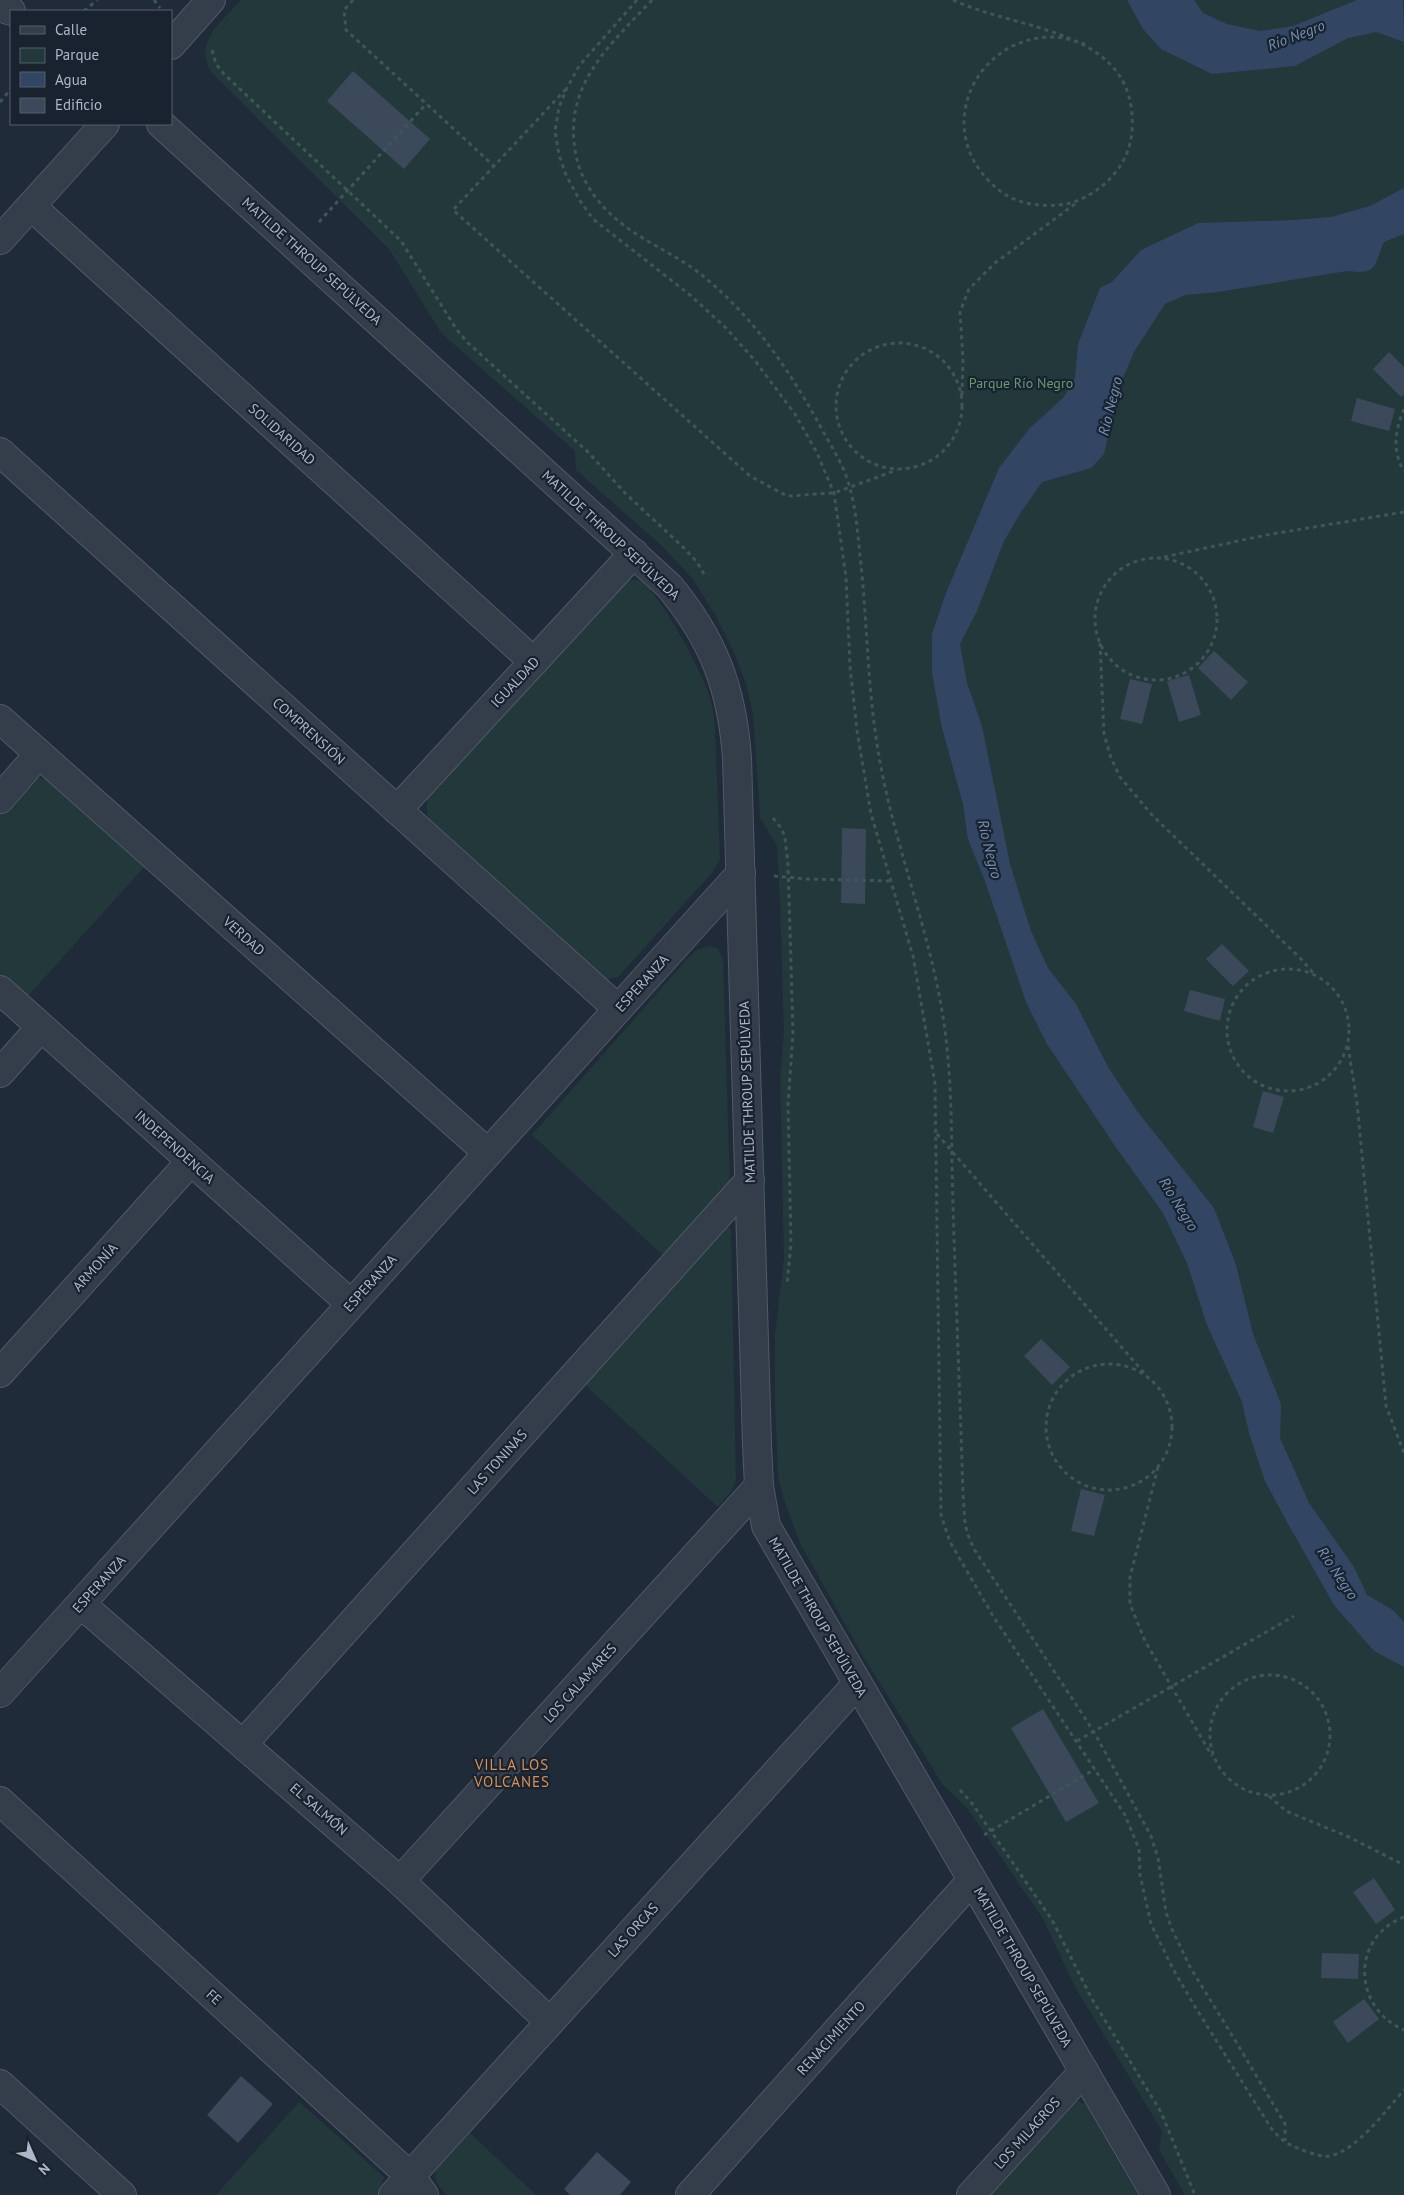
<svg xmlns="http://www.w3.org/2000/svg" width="1404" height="2195" font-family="'PT Sans',sans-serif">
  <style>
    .green { fill: #22383b }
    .water { fill: #324663 }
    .building { fill: #3b495a }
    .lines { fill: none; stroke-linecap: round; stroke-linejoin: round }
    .minor-casing { stroke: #515a68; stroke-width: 30 }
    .path { stroke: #3f5558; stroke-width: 3; stroke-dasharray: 4 4; stroke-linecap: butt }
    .minor { stroke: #343d4a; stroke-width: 28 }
    .labels { text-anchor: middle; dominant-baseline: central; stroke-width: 4.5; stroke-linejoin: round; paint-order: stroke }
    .street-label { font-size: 14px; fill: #aeb7c7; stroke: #19222f }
    .park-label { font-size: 14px; fill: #649971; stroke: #19222f }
    .water-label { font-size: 15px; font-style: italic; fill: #748eb1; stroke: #19222f }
    .neighbourhood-label { font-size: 15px; letter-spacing: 1px; fill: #d99157; stroke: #19222f }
  </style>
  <rect width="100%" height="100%" fill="#202b3a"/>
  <g class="green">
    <path d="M241,0H1404V2195H1185L1159,2150L1162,2131L1075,1987L1043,1919L968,1809L943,1785L860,1651L800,1543L784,1500L778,1476L775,1404V1334L784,1259L780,1077L784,1030L780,903L777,846L760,817L753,714L747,687L735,655L716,616L692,578L661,545L576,470L575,451L449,340L440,331L389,249L211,72C193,41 222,22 241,0Z"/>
    <path d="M630,580C633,580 638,580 641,581C659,592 699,667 707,689C712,702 714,714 715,727L720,859L711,874L618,977L608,979L601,977L428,825L426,795L620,585Z"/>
    <polygon points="38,778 47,779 145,866 26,998 0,975 0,814 30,780"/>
    <polygon points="710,946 718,949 723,959 730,1185 666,1258 532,1135 690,956 697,950"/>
    <polygon points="729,1227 731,1231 736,1481 732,1490 718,1507 583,1383 722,1228"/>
    <polygon points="1076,2100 1085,2104 1138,2195 985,2195"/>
    <polygon points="299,2102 384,2177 378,2195 216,2195"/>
    <path d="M470,2133L536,2195H446C440,2187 433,2180 436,2170Z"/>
  </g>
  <g class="water">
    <polygon points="1127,0 1194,0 1203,13 1227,24 1260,31 1293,26 1357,0 1403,0 1404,42 1376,32 1348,38 1295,66 1212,74 1161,49 1143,29"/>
    <path d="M1404,188V234L1384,242C1373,266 1379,275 1347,271L1218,292L1185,295L1165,304L1134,352L1119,387L1104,454L1091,468L1042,482L1021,512L1004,541L977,611L960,644L967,683L982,726L1010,864L1031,931L1048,968L1076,1004L1108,1067L1137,1111L1214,1208L1236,1265L1253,1334L1281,1404L1280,1438L1309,1503L1354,1567L1367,1595L1393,1610L1404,1622V1667L1374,1651L1334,1605L1287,1522L1265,1481L1249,1433L1242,1402L1207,1325L1187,1263L1163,1213L1115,1146L1047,1044L1026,1002L985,881L968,839L963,804L942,728L932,673V634L946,593L999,468L1029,429L1064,397L1075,378L1078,344L1100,288L1112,282L1141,250L1198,223L1295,220L1331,217L1370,206Z"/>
  </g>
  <g class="building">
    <polygon points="353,71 430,139 404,169 327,101"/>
    <polygon points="1389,352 1404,367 1404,394 1401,397 1373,369"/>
    <polygon points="1357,398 1395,409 1389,431 1351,421"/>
    <polygon points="1214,651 1248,682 1231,700 1198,668"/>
    <polygon points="1189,675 1201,715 1179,722 1167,681"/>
    <polygon points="1130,679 1152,684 1142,724 1120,719"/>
    <polygon points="842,828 866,829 865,904 841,903"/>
    <polygon points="1222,944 1249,971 1233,986 1206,959"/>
    <polygon points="1190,990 1225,999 1220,1021 1184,1011"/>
    <polygon points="1263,1091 1284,1097 1273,1133 1253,1127"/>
    <polygon points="1041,1339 1070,1367 1052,1385 1024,1356"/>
    <polygon points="1081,1489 1105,1495 1094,1536 1071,1531"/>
    <polygon points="1043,1709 1099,1803 1066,1822 1011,1728"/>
    <polygon points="1374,1878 1395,1910 1376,1924 1353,1892"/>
    <polygon points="1322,1953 1359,1954 1358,1979 1321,1978"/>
    <polygon points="1364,1999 1379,2019 1348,2043 1333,2022"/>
    <polygon points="241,2076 273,2104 238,2143 207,2115"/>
    <polygon points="597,2152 631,2182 620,2195 570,2195 564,2189"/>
  </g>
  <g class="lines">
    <defs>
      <g id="minor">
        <polyline points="0,7 11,11"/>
        <polyline points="171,45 211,0"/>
        <path d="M161,124L669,586C714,640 732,689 737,758L757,1445L759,1486L766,1526L1156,2195"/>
        <polyline points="31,206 534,662"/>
        <polyline points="0,240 105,124"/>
        <polyline points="0,452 618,1009"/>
        <polyline points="0,719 488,1153"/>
        <polyline points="0,799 39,754"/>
        <polyline points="397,810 634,553"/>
        <polyline points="0,990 351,1304"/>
        <polyline points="0,1073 41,1027"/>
        <polyline points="0,1373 191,1161"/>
        <polyline points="81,1604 400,1881 550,2022"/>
        <polyline points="0,1693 741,873"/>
        <polyline points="244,1743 750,1180"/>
        <polyline points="0,1801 410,2176 424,2195"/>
        <polyline points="400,1881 759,1486"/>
        <polyline points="0,2084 122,2195"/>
        <polyline points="393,2195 857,1684"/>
        <polyline points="690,2195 972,1880"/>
        <polyline points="971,2195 1084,2071"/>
      </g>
    </defs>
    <use href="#minor" class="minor-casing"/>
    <g class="path">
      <polyline points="154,0 160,8"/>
      <polyline points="353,0 344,10 346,30 494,166"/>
      <path d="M637,0L579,66L567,88L559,107L555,131L559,155L566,175L580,201L593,219L690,295L726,328L756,362L795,414L817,453L834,493L846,577L850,667L857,731L871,814L913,956L935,1083L941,1515L950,1542L993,1616L1125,1815L1139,1849L1140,1875L1151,1924L1173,1969L1194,2005L1271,2128C1275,2133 1280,2138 1285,2142C1293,2147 1320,2158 1329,2156C1357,2151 1386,2110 1404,2090"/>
      <path d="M652,0C609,46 562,86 576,155C580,178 596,202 614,217C640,241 675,253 703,276C753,317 788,368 819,424C827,439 836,453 843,468C855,495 857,527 860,556C867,616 867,677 876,737C889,832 928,922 943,1017C953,1080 951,1142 953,1206C956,1302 960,1398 963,1494L965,1524L968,1535L974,1549L1094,1732L1151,1836L1158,1858L1166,1912L1171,1927L1190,1967L1238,2045L1285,2124V2141"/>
      <path d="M953,0C1021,32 1139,28 1132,131C1130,160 1111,183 1087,196C1070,206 1052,207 1032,204C1016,202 1001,194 990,182C933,126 977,35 1055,37C1065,37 1075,42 1085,44"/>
      <polyline points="84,11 97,0"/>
      <polyline points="212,50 216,64 224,74 401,241 457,330 467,342 588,452 625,493 684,548 697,562 704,574"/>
      <polyline points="566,89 453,210 750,476 787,496 834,493 897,470"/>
      <polyline points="0,102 11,89"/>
      <polyline points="319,222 426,104"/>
      <circle cx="899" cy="406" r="63"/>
      <polyline points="962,395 963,359 960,312 969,289 995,263 1075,204"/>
      <path d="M1404,409C1395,429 1392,452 1404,471"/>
      <polyline points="1164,557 1266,535 1404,512"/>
      <circle cx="1156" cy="619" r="61"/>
      <polyline points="1100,643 1104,734 1111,758 1120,777 1152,815 1301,959 1314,974"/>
      <polyline points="773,818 782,829 785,838 788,864 793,1033 788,1104 791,1243 787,1285"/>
      <polyline points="774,876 806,879 891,881"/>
      <circle cx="1288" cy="1030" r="61"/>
      <polyline points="1348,1046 1357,1103 1386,1406 1404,1453"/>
      <polyline points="937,1134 1144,1373"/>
      <circle cx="1109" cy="1427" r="63"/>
      <polyline points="1158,1467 1130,1577 1130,1604 1145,1641 1212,1756"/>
      <circle cx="1270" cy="1735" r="60"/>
      <polyline points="1077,1741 1294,1616"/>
      <polyline points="960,1790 971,1802 1052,1920 1092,1999 1161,2112 1195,2195"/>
      <polyline points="1269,1796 1286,1811 1349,1837 1404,1865"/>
      <polyline points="984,1835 1095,1769"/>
      <path d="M1404,1917C1350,1938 1353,2008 1404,2030"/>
    </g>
    <use href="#minor" class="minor"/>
  </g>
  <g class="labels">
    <g class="street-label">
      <text transform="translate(312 261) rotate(42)">MATILDE THROUP SEPÚLVEDA</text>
      <text transform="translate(282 434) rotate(42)">SOLIDARIDAD</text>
      <text transform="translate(611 535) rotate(43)">MATILDE THROUP SEPÚLVEDA</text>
      <text transform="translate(515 682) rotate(-47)">IGUALDAD</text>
      <text transform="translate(309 731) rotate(42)">COMPRENSIÓN</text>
      <text transform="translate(244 936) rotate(42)">VERDAD</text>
      <text transform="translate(642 983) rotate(-48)">ESPERANZA</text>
      <text transform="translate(747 1092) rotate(-92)">MATILDE THROUP SEPÚLVEDA</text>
      <text transform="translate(175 1147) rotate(42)">INDEPENDENCIA</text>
      <text transform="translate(95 1267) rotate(-48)">ARMONÍA</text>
      <text transform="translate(370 1283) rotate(-48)">ESPERANZA</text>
      <text transform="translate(497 1462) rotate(-48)">LAS TONINAS</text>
      <text transform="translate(99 1584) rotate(-48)">ESPERANZA</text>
      <text transform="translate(818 1617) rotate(60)">MATILDE THROUP SEPÚLVEDA</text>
      <text transform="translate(580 1683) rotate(-48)">LOS CALAMARES</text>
      <text transform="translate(319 1809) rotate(41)">EL SALMÓN</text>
      <text transform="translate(633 1930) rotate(-48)">LAS ORCAS</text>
      <text transform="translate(1023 1967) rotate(60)">MATILDE THROUP SEPÚLVEDA</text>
      <text transform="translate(214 1997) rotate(42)">FE</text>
      <text transform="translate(831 2038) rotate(-48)">RENACIMIENTO</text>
      <text transform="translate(1027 2133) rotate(-48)">LOS MILAGROS</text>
    </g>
    <g class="park-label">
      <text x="1021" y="383">Parque Río Negro</text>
    </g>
    <g class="water-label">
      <text transform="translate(1296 35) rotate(-21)">Río Negro</text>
      <text transform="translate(1110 406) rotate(-76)">Río Negro</text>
      <text transform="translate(990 849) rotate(76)">Río Negro</text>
      <text transform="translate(1179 1204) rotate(58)">Río Negro</text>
      <text transform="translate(1338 1573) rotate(56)">Río Negro</text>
    </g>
    <g class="neighbourhood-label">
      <text x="512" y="1764">VILLA LOS<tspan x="512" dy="17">VOLCANES</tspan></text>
    </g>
  </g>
  <rect x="10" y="10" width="162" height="115" fill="#19222f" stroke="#555e6c"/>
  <rect x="20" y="26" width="25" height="8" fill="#343d4a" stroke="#555e6c"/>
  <text x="55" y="35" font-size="15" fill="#aeb7c7">Calle</text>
  <rect x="20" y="48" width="25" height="15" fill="#22383b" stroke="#555e6c"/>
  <text x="55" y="60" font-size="15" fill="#aeb7c7">Parque</text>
  <rect x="20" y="72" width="25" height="15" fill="#324663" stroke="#555e6c"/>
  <text x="55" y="85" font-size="15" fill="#aeb7c7">Agua</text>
  <rect x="20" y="98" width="25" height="15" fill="#3b495a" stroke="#555e6c"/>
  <text x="55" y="110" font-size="15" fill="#aeb7c7">Edificio</text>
  <g transform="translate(35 2160) rotate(135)" stroke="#19222f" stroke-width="4" paint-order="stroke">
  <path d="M0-4L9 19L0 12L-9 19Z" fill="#aeb7c7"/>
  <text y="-8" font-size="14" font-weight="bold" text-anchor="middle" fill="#aeb7c7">N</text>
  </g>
</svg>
